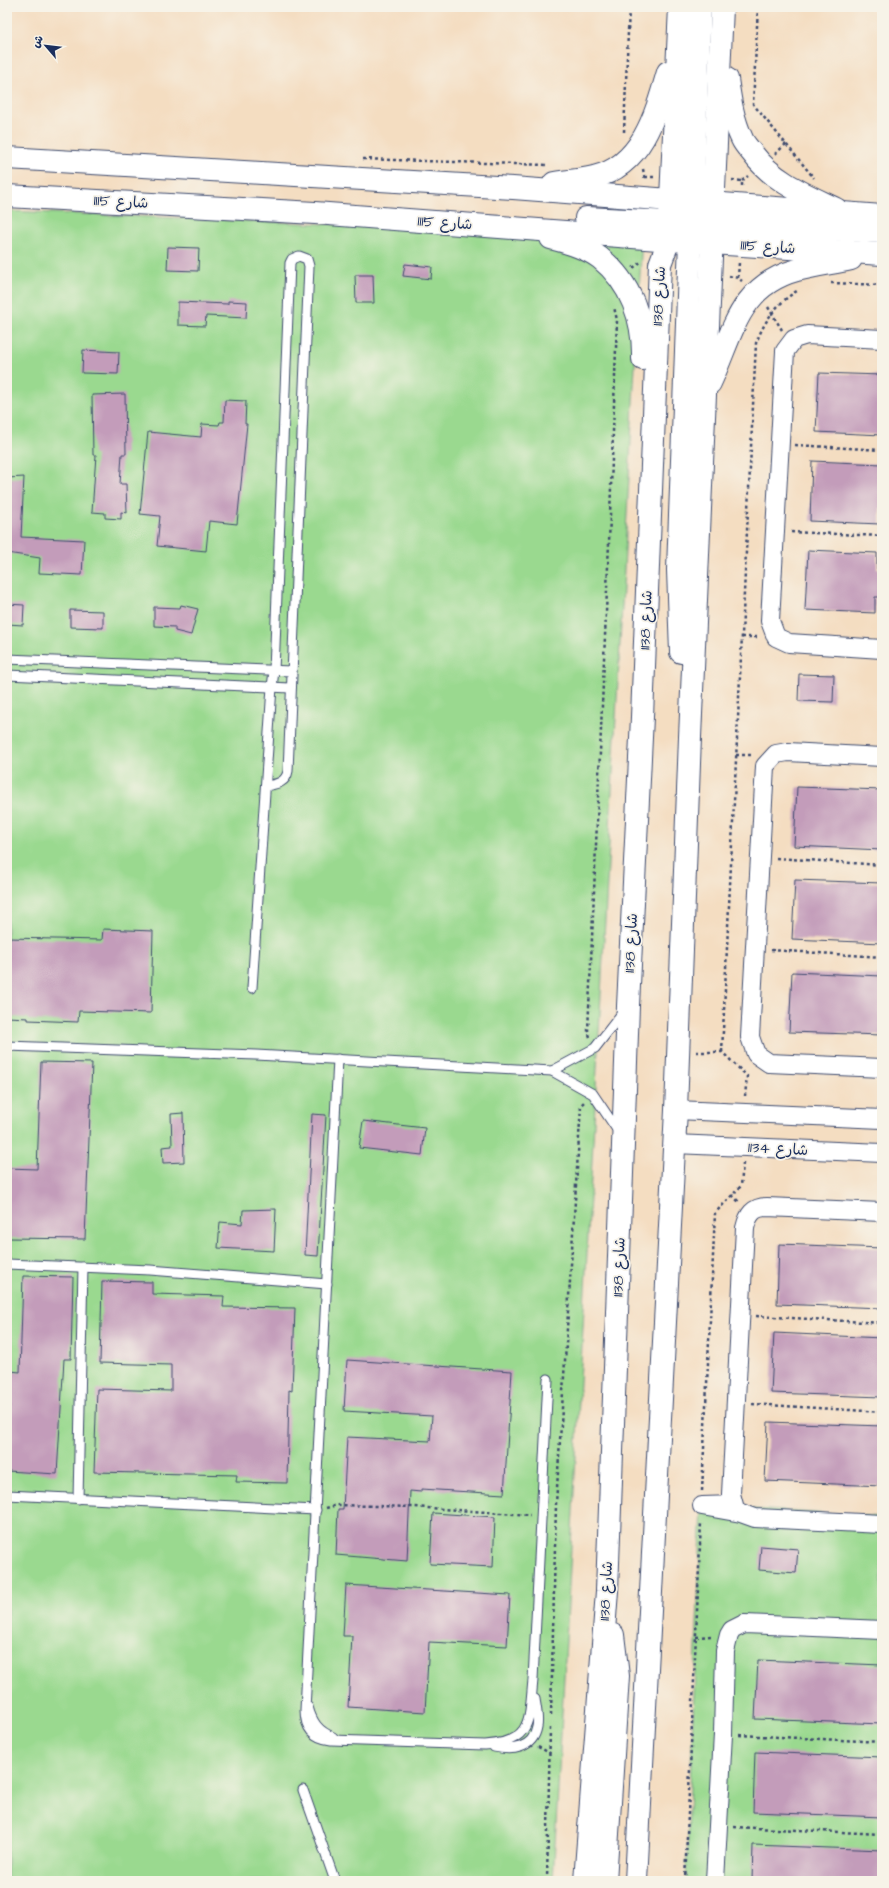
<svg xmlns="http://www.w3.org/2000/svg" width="889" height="1888" font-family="'Architects Daughter','Playpen Sans Arabic',sans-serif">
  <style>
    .green { fill: #9ad98f; stroke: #5a8476 }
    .building { fill: #c39cba }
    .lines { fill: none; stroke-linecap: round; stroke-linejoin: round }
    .service-casing { stroke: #3c496d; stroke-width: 11 }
    .minor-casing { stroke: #3c496d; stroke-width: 20 }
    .tertiary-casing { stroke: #3c496d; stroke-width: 24 }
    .path { stroke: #3c496d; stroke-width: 2.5; stroke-dasharray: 3 3; stroke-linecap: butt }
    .service { stroke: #fff; stroke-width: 9 }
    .minor { stroke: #fff; stroke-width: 18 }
    .tertiary { stroke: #fff; stroke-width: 22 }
    .labels { text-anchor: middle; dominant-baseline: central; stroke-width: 3.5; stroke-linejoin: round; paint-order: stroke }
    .street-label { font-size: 15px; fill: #1b2f5e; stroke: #f7f3e8 }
  </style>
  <rect width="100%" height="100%" fill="#f7f3e8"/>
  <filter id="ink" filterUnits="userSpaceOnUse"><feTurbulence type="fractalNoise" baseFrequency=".025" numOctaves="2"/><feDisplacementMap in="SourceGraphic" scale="8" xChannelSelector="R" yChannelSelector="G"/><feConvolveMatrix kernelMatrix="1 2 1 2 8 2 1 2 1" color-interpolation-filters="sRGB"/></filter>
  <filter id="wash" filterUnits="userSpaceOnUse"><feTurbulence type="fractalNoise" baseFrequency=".012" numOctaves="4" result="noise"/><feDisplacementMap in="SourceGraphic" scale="16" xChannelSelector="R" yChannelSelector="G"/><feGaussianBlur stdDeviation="0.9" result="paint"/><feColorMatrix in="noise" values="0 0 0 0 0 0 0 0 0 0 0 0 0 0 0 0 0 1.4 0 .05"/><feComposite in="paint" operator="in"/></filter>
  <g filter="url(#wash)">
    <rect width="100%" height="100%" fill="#f4ddc1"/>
    <g class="green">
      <polygon points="7,211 642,237 553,1881 7,1881"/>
      <polygon points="702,1506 882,1517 882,1881 686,1881"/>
    </g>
    <g id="blocks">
      <g class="building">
        <polygon points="168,247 199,248 198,271 167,270"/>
        <polygon points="405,264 432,267 431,279 403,276"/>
        <polygon points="355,275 373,275 374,303 356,303"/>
        <polygon points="228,301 247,302 246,318 206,316 205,326 178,325 178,302 228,304"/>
        <polygon points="83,350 119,352 118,374 82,373"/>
        <polygon points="819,373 882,375 882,435 816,432"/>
        <polygon points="125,394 126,454 122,454 120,484 126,484 127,513 121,512 121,519 105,518 105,513 92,512 96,455 93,455 92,395"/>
        <polygon points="225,400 246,401 245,424 247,424 237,524 209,521 206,551 157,546 160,516 140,514 148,432 201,437 202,424 219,425 220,422 224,422"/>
        <polygon points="812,461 882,464 882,508 880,508 880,524 810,521"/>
        <polygon points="24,477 21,537 84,540 82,575 39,573 40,558 7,553 7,478"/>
        <polygon points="808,550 877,553 877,569 882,570 882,597 875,597 875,613 805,610"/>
        <polygon points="7,604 24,605 23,625 7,624"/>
        <polygon points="181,605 198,609 191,635 175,631 175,627 154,626 154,607 180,608"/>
        <polygon points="70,610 103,611 103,628 70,627"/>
        <polygon points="799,674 834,675 833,702 798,701"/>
        <polygon points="797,787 882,790 882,850 794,846"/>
        <polygon points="795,880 882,883 882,943 792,939"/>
        <polygon points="103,929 153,931 151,1013 79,1011 78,1022 28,1020 28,1018 7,1017 7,938 102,940"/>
        <polygon points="792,972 882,976 882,1035 789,1032"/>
        <polygon points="41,1062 92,1063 85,1239 7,1238 7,1168 37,1169"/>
        <polygon points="183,1113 184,1162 163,1163 162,1147 172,1146 171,1114"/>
        <polygon points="312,1114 326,1115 318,1256 305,1255"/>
        <polygon points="363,1121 425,1128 422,1155 359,1148"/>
        <polygon points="276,1209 274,1251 218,1248 220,1222 242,1224 243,1210"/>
        <polygon points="779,1244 882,1248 882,1308 777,1304"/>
        <polygon points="23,1276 73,1277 71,1359 64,1359 57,1474 7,1471 11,1371 20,1372"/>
        <polygon points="102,1281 152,1282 152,1294 224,1296 223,1307 295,1308 292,1391 289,1390 287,1483 236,1482 237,1475 94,1472 97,1389 171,1391 171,1365 100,1363"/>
        <polygon points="774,1333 882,1338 882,1397 771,1393"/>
        <polygon points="347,1360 512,1371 504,1494 421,1489 421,1492 410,1491 407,1561 336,1555 338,1509 343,1509 347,1437 430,1441 432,1416 344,1411"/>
        <polygon points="768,1422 882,1426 882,1486 765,1481"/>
        <polygon points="433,1513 495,1517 493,1567 430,1564"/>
        <polygon points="761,1546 798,1549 796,1573 759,1570"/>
        <polygon points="346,1585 510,1595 507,1646 429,1642 425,1712 348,1707 352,1636 343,1636"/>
        <polygon points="758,1660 882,1665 882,1724 755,1719"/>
        <polygon points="755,1752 882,1757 882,1817 753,1812"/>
        <polygon points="753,1845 882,1850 882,1881 752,1881"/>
      </g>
    </g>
  </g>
  <g filter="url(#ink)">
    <use href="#blocks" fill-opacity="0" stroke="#3c496d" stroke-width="1"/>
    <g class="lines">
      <defs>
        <g id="service">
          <polyline points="7,659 291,671"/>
          <polyline points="7,675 290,688"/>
          <path d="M252,988L272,687L274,671L290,263L292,259L299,256L307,259L309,266L288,771C286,783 276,784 266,786"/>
          <polyline points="7,1046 256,1055 552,1071 593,1094 620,1134"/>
          <path d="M338,1059L305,1710C305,1728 313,1738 331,1740L485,1745C533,1742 529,1719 533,1680L548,1379"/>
          <polyline points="552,1071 595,1048 623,1012"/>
          <polyline points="7,1264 150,1270 327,1284"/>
          <polyline points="7,1495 316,1510"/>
          <polyline points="78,1499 83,1267"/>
          <path d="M308,1707C312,1722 318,1731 333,1737"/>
          <path d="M494,1747C512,1751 533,1749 537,1727C539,1718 536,1707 535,1699"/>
          <polyline points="303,1790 335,1881"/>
        </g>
        <g id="minor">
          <polyline points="882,339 807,335 794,339 785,351 770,621 776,637 789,643 882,649"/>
          <polyline points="882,757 788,752 776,754 765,766 750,1037 756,1054 769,1063 882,1068"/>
          <polyline points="676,1110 882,1119"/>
          <polyline points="674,1144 882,1153"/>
          <path d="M882,1212L767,1207C753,1207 748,1215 745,1228L731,1494L734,1505L702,1506L741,1513L755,1518L882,1524"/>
          <polyline points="715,1881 723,1734 725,1651 729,1635 732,1630 744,1624 882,1630"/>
        </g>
        <g id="tertiary">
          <path d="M727,79C730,100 733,120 742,139C744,144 749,149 753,154C774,182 805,194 836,209"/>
          <polyline points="7,158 513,188 882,216"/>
          <path d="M554,183C567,181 581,180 594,177C642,166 656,114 668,72"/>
          <polyline points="7,196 315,213 711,243 882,254"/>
          <polyline points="670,200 687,219 690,241 678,570 681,652"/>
          <polyline points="696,216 693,202 693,179 700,7"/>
          <polyline points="586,218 669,222 683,220"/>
          <polyline points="698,224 740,225 882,232"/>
          <path d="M551,238C567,242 587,248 600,258C631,283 644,320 643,359"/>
          <path d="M710,383C733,334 738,286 797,270C815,265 834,263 851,259"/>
          <polyline points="585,1881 607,1591 628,1006 642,717 660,264 669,240 680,7"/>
          <polyline points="605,1881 618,1676 613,1635"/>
          <polyline points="636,1881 676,1110 690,737 722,7"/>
        </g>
      </defs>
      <use href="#service" class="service-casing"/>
      <use href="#minor" class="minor-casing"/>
      <use href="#tertiary" class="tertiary-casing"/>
      <g class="path">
        <polyline points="758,7 753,104 814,178"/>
        <polyline points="624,132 629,7"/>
        <polyline points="775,154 786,144"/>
        <polyline points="363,159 547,165"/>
        <polyline points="643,169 645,180"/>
        <polyline points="645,177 654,177"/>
        <polyline points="732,180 742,181 742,188"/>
        <polyline points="742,181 748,176"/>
        <polyline points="633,268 642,261"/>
        <polyline points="729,276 738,278 742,281"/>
        <polyline points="738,278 739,262"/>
        <polyline points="831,283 882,285"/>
        <polyline points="768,307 782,330"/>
        <polyline points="795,445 882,450"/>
        <polyline points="791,532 882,536"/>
        <polyline points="742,637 759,637"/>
        <polyline points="736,755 752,755"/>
        <polyline points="776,858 882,865"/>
        <polyline points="771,950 882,957"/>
        <polyline points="590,1037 588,1031 609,543 617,320 614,307"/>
        <polyline points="696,1052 722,1052 747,1076 745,1096"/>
        <path d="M722,1052L756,343C765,320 776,304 797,291"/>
        <polyline points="732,1195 740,1203"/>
        <polyline points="756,1316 882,1323"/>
        <polyline points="752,1404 882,1412"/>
        <polyline points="702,1491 715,1213 741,1186 743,1163"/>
        <polyline points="326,1508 337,1505 414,1507 530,1515"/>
        <polyline points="696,1637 713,1636"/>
        <polyline points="551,1715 556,1504 581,1105 584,1102"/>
        <polyline points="739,1735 882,1742"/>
        <polyline points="538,1747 550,1753"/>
        <polyline points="734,1827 882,1834"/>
        <polyline points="547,1881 550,1728"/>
        <polyline points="685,1881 701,1522"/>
      </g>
      <use href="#service" class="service"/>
      <use href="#minor" class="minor"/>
      <use href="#tertiary" class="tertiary"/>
    </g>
  </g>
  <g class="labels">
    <g class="street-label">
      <text transform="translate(121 202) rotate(3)">شارع 1115</text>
      <text transform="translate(445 223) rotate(4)">شارع 1115</text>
      <text transform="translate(768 247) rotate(4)">شارع 1115</text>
      <text transform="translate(659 296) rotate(-87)">شارع 1138</text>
      <text transform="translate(646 620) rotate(-88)">شارع 1138</text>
      <text transform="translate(631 943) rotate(-87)">شارع 1138</text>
      <text transform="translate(778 1149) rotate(3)">شارع 1134</text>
      <text transform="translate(619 1267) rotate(-88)">شارع 1138</text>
      <text transform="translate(606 1591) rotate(-87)">شارع 1138</text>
    </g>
  </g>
  <rect width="889" height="1888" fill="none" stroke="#f7f3e8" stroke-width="24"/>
  <g transform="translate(46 46) rotate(298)" stroke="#f7f3e8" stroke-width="3" paint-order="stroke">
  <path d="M0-3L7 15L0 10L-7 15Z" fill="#1b2f5e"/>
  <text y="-6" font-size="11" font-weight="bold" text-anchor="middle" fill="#1b2f5e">ش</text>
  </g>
</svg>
